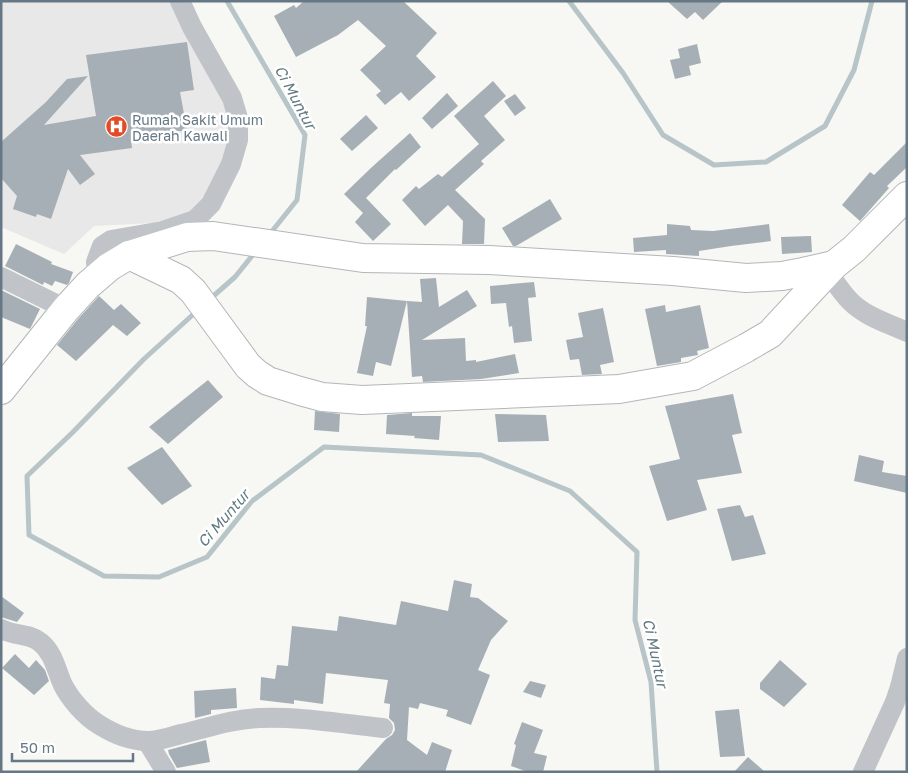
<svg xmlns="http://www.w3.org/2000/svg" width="908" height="773" font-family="'Golos Text',sans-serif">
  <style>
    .built { fill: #e7e8e7 }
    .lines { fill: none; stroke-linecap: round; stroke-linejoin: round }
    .stream { stroke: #b7c4c8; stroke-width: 5 }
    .building { fill: #a6afb5 }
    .highway-casing { stroke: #b3b7ba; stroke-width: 30 }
    .street { stroke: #c0c4c8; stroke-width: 20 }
    .highway { stroke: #fff; stroke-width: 28 }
    .labels { text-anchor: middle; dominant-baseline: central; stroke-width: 5; stroke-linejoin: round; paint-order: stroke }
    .poi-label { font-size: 14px; fill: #667885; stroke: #fff; text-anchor: start }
    .water-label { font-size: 15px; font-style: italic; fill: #617a81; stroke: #fff }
  </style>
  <rect width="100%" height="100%" fill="#f7f7f3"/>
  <polygon class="built" points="1,1 172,1 230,114 231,140 211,191 189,214 154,223 94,226 64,254 1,227"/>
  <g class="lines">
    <g class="stream">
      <polyline points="227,1 305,135 297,200 269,235"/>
      <polyline points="569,1 623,73 663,135 714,165 766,162 825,126 854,70 872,1"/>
      <polyline points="210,299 235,277 256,251"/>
      <polyline points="198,310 144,359 72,433 27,476 29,535 104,576 159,577 207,557 252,501 324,447 481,455 570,491 637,552 635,620 651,682 657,772"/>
    </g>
  </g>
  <g class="building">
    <polygon points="304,1 403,1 437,33 416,56 436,77 409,101 401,92 385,105 376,95 381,91 360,70 386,46 358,20 338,35 296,57 274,16 294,5 296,8"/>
    <polygon points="667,1 723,1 703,20 695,12 687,19"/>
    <polygon points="187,42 194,90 180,92 187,130 131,139 132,148 80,155 95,174 80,185 68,169 51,219 37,214 36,217 13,209 17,196 1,178 1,142 46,102 67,79 88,76 44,125 96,116 86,55"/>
    <polygon points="697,44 701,63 689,66 691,75 675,79 670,60 680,58 678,49"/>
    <polygon points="493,81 506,96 484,116 505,140 481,161 484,164 455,190 485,219 484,244 462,244 463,221 448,205 425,226 402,200 416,186 419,189 438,174 442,177 479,144 454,116"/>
    <polygon points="447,93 458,106 432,129 422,118"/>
    <polygon points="515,94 526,108 515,116 504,101"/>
    <polygon points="366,115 378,128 352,151 340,139"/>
    <polygon points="410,133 421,147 396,170 395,169 366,198 391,224 373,241 355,222 363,213 344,194 372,167"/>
    <polygon points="907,142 907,167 887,186 889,188 860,221 842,205 870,172 874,175"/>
    <polygon points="550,199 562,219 516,246 513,246 502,228"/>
    <polygon points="667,224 690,226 691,230 713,231 769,224 771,241 731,246 699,251 699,256 666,254 666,250 634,252 633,238 667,235"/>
    <polygon points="811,236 812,252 782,254 781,237"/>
    <polygon points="16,244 52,262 51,264 73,272 69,283 67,285 55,281 52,286 44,282 43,285 5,266"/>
    <polygon points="436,278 439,307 467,290 477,306 422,340 465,338 466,361 476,360 476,362 515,354 519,373 481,379 423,382 422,376 412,377 407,301 422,302 420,279"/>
    <polygon points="534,282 536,297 528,298 532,341 514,343 512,326 509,327 506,303 491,304 490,286"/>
    <polygon points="1,290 40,309 30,329 1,317"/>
    <polygon points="99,296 114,310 121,304 141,323 127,336 113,325 76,361 57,345 78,319"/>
    <polygon points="367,297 407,301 391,366 376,362 373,376 357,373 367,326 365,326"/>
    <polygon points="665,305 666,312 700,305 709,348 697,351 698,355 681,358 681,362 657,366 645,309"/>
    <polygon points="603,308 614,362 600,365 602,374 582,375 579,359 570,360 566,340 583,337 578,313"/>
    <polygon points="208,380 223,397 168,444 149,427"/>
    <polygon points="733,394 742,433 732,435 742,473 697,480 707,510 667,521 649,466 680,459 665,406"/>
    <polygon points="315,411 340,414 339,432 314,430"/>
    <polygon points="412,413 412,416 441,416 439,440 414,438 415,436 386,434 387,415"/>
    <polygon points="495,414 546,415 549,441 498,442"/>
    <polygon points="162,447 192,486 162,505 127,468"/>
    <polygon points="859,455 884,461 882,472 907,476 907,493 854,481"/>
    <polygon points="740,505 745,517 753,515 766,554 732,561 717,509"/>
    <polygon points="454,580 472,584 470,597 478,598 508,621 491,640 478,670 490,675 471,725 446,716 448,710 420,703 418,709 409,707 407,740 427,755 432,742 452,750 445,772 356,772 386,739 392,735 395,730 394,723 389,718 390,704 384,703 388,680 326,673 323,704 294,700 294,704 260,700 261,677 275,679 277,665 288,666 292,626 337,631 339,616 396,625 401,601 448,611"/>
    <polygon points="1,596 24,613 17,622 1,617"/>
    <polygon points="15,654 29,668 36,660 45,670 49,681 34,695 2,668"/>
    <polygon points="780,660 807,684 784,707 760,689 760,683"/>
    <polygon points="530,681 546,685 541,698 523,692"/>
    <polygon points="236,688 237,708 211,710 211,714 195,718 194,691"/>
    <polygon points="739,709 745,756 720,757 715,711"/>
    <polygon points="522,722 543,730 534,753 547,756 543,772 528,772 511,766 516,745 514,744"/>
    <polygon points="206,740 210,762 177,768 169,754 168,750"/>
    <polygon points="748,757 765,772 734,772"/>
  </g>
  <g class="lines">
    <defs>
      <g id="highway">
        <polyline points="129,255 181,280 193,291 248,366 257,374 268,381 300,391 322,397 362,400 619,389 693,376 746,348 770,334 834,265 854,249 907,196"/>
        <polyline points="1,390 66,309 88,285 109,267 129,255 187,237 213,236 363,258 489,260 673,271 746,278 782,276 803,272 834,265"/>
      </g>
    </defs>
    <use href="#highway" class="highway-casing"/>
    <g class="street">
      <path d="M828,272C835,282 842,293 850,301C866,317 887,323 907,332"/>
      <polyline points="1,277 66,309"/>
      <polyline points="97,277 96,262 102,246 111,240 163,231 195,220 211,204 231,164 238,140 238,118 232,98 192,27 180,1"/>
      <path d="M1,629C13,636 29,633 40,642C54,653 56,670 63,685C70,699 85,716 98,724C112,733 131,741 148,741C159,741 170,737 181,734C207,728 232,719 259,718C298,716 343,724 383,728"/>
      <polyline points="147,741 166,772"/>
      <polyline points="863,772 895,702 900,687 907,658"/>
    </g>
    <use href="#highway" class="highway"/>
  </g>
  <defs>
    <symbol id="hospital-disc" viewBox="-11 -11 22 22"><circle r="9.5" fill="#e34b27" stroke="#fff"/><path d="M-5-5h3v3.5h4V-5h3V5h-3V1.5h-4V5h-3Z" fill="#fff"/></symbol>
  </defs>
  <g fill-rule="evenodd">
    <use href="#hospital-disc" x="104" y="114" width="25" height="25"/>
  </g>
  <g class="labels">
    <g class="poi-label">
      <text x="132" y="119">Rumah Sakit Umum<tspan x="132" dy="16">Daerah Kawali</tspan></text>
    </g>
    <g class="water-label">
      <text transform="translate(296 97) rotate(62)">Ci Muntur</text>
      <text transform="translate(223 518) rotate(-49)">Ci Muntur</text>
      <text transform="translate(656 653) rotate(78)">Ci Muntur</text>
    </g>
  </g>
  <rect width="908" height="773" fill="none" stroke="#667885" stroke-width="5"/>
  <path d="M12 753v8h121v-8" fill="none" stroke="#667885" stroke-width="2.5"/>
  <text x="20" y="753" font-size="15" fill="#667885" stroke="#ffffff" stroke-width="4" paint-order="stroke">50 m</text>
</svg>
